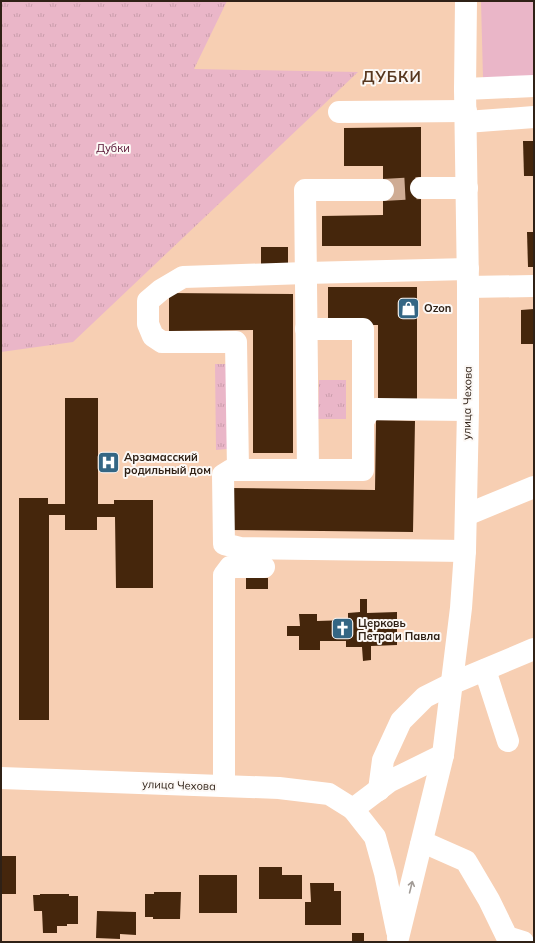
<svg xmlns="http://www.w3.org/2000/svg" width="535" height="943" font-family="Mulish,sans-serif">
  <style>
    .grass { fill: #eab6c8 }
    .park { fill: url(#park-tufts) }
    .building { fill: #45260c }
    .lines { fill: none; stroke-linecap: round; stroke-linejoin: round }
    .minor-tunnel { stroke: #cfac94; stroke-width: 22; stroke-dasharray: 22 11; stroke-linecap: butt }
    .minor { stroke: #fff; stroke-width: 22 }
    .oneway { stroke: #a19b96 }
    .labels { text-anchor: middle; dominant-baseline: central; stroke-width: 4; stroke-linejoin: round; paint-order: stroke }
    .park-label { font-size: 11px; fill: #540f30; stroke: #fcf8f5 }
    .poi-label { font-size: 11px; font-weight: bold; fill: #2f2116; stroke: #fcf8f5; text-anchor: start }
    .street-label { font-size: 11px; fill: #2f2116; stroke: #fcf8f5 }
    .district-label { font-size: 15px; font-weight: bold; letter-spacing: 1px; fill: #57371f; stroke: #fcf8f5 }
  </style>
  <defs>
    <pattern id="park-tufts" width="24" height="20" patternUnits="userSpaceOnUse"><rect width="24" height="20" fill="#eab6c8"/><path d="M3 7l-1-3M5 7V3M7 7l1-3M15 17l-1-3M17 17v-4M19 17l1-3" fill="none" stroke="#c99cab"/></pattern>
  </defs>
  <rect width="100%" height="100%" fill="#f7cfb3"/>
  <polygon class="grass" points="481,1 534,1 534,94 483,78"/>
  <g class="park">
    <polygon points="1,1 227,1 194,69 358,72 73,342 1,352"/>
    <polygon points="215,364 226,364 227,449 216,450"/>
    <polygon points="319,380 346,380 346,419 318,419"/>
  </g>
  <g class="building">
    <polygon points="421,127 421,246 322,246 322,216 383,215 383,166 344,166 344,128"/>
    <polygon points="523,141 534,141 534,176 524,176"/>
    <polygon points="527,232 534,232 534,267 528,267"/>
    <rect x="261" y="247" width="27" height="17"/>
    <polygon points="328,287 417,287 417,399 378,399 378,325 328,325"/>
    <polygon points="169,293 293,294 293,453 253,453 253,330 169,331"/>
    <polygon points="534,309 534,344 521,344 521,310"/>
    <polygon points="65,398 98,398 98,504 114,504 114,500 153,500 153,588 116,588 115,517 97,517 97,530 65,530 65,515 49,515 49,720 19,720 19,498 48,498 48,504 65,504"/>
    <polygon points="376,420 415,421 413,532 229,530 230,488 375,490"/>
    <rect x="246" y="578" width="22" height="11"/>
    <polygon points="360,599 367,599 367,613 397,612 397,645 371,646 371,660 363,661 362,647 346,647 346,641 320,641 320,650 299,650 299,636 287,636 287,626 300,626 299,614 317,614 317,621 348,620 348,613 360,612"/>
    <rect x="1" y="856" width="15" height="38"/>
    <polygon points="259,867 282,867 282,875 302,875 302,899 259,899"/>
    <rect x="199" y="875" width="38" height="38"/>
    <polygon points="310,883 334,883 334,891 341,891 341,925 305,925 305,902 311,902"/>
    <polygon points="154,892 181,892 180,919 153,919 153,917 145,917 145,894 154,894"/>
    <polygon points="40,894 69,894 69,896 78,896 78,924 67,924 67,926 57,926 57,933 43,933 42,911 34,911 33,895 40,895"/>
    <polygon points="97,911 136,912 136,935 120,934 120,939 96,938"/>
    <rect x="352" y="933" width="12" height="9"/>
  </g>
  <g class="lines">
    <polyline class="minor-tunnel" points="383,190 421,188"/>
    <g class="minor">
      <polyline points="465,89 534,86"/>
      <polyline points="339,112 466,111"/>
      <polyline points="466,122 534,117"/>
      <polyline points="421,188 467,188"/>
      <polyline points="468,287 534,286"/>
      <polyline points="306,329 363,329 363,422"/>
      <polyline points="238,470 236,342 162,342 153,336 148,324 148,301 161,290 183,277 306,273 468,269"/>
      <polyline points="308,470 305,190 383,190"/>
      <polyline points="466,515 534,487"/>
      <polyline points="465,551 240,548 224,544 223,475 231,470 363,470 363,422 368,412 376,409 468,410"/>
      <polyline points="485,670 508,741"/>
      <polyline points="1,778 279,788 329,794 353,809 375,837 385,873 397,931"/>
      <polyline points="224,786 224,575 230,567 264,567"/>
      <polyline points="379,790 383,760 401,721 425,697 453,683 534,649"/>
      <polyline points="353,809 390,781 443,755"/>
      <polyline points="421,845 432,846 466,861 489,900 507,937 523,942"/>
      <polyline points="398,938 443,755 461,608 465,551 468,410 468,287 465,89 466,1"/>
    </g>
  </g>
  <defs><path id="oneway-shaft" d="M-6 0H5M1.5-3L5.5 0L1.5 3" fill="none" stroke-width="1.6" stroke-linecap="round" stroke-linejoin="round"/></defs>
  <use class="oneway" href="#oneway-shaft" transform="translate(411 887) rotate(-76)"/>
  <defs>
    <symbol id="shop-square" viewBox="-11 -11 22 22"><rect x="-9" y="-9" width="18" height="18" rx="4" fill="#346684" stroke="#fcf8f5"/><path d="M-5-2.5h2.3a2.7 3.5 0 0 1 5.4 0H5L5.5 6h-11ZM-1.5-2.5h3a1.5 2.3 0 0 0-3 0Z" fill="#fff"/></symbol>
    <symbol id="hospital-square" viewBox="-11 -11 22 22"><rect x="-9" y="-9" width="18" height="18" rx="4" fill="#346684" stroke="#fcf8f5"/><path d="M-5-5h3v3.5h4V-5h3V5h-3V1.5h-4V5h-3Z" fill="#fff"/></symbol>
    <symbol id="church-square" viewBox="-11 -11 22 22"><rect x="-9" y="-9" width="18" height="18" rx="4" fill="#346684" stroke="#fcf8f5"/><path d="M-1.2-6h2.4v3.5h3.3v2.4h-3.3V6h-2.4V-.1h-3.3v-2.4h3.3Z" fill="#fff"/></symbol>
  </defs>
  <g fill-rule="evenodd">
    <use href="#shop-square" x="396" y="296" width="25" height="25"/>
    <use href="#hospital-square" x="96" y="450" width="25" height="25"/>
    <use href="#church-square" x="330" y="616" width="25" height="25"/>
  </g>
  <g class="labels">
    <g class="park-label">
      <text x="113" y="148">Дубки</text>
    </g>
    <g class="poi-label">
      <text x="424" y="308">Ozon</text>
      <text x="124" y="457">Арзамасский<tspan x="124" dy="13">родильный дом</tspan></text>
      <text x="358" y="623">Церковь<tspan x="358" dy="13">Петра и Павла</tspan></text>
    </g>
    <g class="street-label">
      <text transform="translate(467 403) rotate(-89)">улица Чехова</text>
      <text transform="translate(179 785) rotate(2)">улица Чехова</text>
    </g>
    <g class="district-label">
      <text x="392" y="76">ДУБКИ</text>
    </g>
  </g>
  <rect width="535" height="943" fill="none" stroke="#2f2116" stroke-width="4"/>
</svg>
